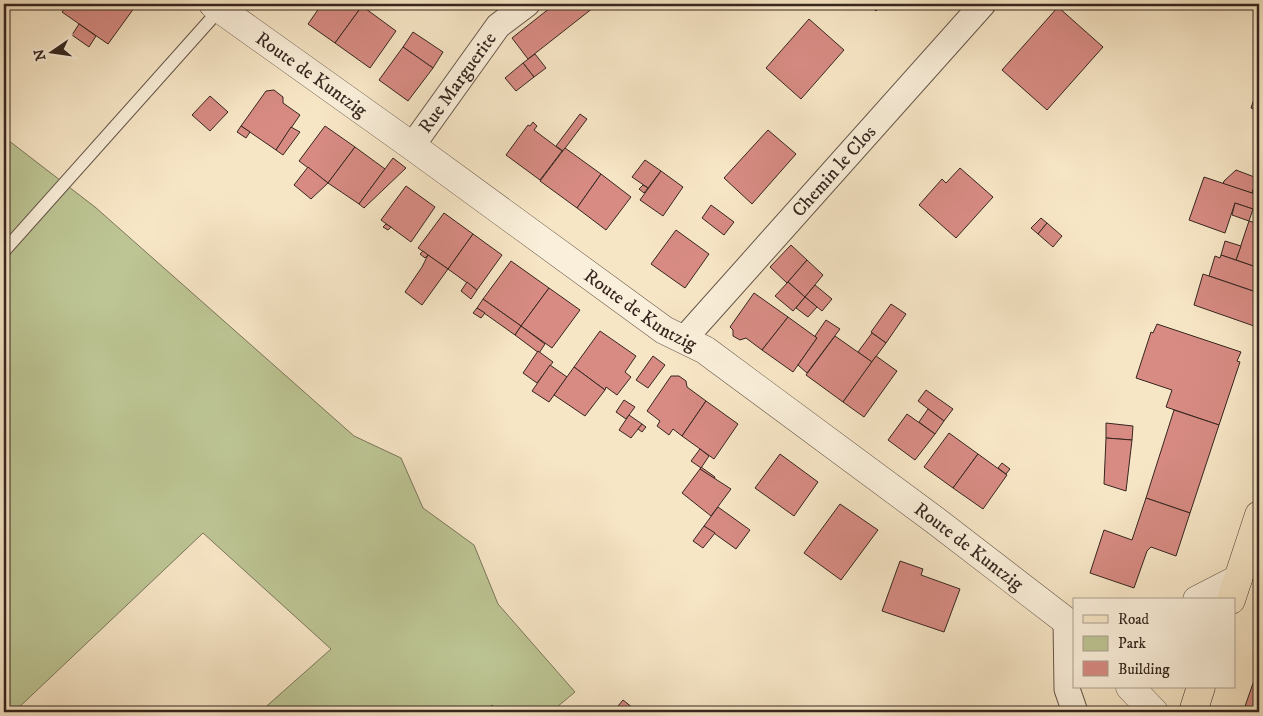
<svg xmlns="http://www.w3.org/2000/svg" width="1263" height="716" font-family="'IM FELL DW Pica',serif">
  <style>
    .green { fill: #bdc594; stroke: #7a765a }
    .building { fill: #d78b83; stroke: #36261f }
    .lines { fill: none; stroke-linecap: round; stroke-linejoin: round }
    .service-casing { stroke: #665649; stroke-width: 14 }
    .minor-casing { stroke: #665649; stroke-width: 27 }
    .tertiary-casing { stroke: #665649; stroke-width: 29 }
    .primary-casing { stroke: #36261f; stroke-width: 29 }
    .service { stroke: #faefda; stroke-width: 12 }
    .minor { stroke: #faefda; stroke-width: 25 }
    .tertiary { stroke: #faefda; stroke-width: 28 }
    .primary { stroke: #f7e6c6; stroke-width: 28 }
    .labels { text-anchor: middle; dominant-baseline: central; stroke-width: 4; stroke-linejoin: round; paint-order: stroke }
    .street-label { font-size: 19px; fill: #36261f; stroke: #faefda }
  </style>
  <rect width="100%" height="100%" fill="#f7e6c6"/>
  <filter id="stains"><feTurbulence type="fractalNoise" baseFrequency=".004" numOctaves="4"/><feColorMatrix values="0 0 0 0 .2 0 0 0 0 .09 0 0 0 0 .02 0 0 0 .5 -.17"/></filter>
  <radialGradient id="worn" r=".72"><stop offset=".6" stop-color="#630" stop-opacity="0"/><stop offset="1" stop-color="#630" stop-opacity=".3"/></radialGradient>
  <polygon class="green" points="4,137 95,207 354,436 401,458 423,508 474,545 498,604 575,692 551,712 500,712 492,705 483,712 260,712 331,649 203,533 14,712 4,712"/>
  <g class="building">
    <polygon points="68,4 137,4 108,44 62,12"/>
    <polygon points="322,4 358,4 362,6 335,43 308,24"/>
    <polygon points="555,4 598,4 528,59 512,38"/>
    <polygon points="868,4 882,4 876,11"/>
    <polygon points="362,6 396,31 370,68 335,43"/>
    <polygon points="1058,7 1103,47 1047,110 1002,70"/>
    <polygon points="809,19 844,50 801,99 766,68"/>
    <polygon points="79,24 96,36 89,47 72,35"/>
    <polygon points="413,32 443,52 433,68 403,47"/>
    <polygon points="403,47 433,68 408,101 379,80"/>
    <polygon points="535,54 546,68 534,77 523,63"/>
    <polygon points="523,63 534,77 516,91 505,78"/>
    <polygon points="1259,83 1259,97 1255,96"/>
    <polygon points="274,90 283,97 283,103 300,115 276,150 241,126 266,91"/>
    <polygon points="210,96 228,112 210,131 192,115"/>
    <polygon points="1255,96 1259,97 1259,111 1251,108"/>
    <polygon points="580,114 587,119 563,151 556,146"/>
    <polygon points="533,122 537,126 534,130 562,151 540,180 506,155 528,125 530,126"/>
    <polygon points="241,126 250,132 246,138 237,132"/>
    <polygon points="325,126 355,147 328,183 299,161"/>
    <polygon points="291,127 300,132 283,155 276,150"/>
    <polygon points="768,130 796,154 752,204 724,178"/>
    <polygon points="355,147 385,169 359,204 328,183"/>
    <polygon points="565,148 601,174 577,208 540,181"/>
    <polygon points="393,158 406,168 364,208 359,204"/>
    <polygon points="645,160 661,171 648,188 632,177"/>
    <polygon points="308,167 328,183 311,199 294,185"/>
    <polygon points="960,168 993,197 956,238 919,205 942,179 946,183"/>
    <polygon points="1236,170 1257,178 1252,193 1223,184 1224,181"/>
    <polygon points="661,171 683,187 663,216 640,200"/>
    <polygon points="1259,172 1259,196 1252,193"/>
    <polygon points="601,174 631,197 606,230 577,208"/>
    <polygon points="1204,177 1258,195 1253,209 1235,203 1225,233 1189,220"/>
    <polygon points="643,185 648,188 644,193 639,189"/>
    <polygon points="406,186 435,207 411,242 381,220"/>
    <polygon points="1235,203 1253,209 1249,221 1232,215"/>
    <polygon points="711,205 734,222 724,235 702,218"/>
    <polygon points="444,213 473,234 448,269 418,248"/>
    <polygon points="1041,218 1047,223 1038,234 1031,228"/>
    <polygon points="1249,221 1259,224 1259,268 1236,260"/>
    <polygon points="1047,223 1062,236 1053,247 1038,234"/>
    <polygon points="386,224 391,227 388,230 383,227"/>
    <polygon points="676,230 709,254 685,288 651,264"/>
    <polygon points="473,234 502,255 477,290 448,269"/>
    <polygon points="1225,241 1241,246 1236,260 1221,255"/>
    <polygon points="791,245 807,260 787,283 770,267"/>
    <polygon points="423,251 428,255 425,258 420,254"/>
    <polygon points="428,255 448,269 422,305 405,292 422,267"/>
    <polygon points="1221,255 1259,268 1259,293 1209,276 1215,256 1220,258"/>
    <polygon points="807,260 823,275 805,297 788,282"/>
    <polygon points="511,261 549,288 521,326 483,299"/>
    <polygon points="1203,274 1259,293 1259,308 1254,326 1194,305"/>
    <polygon points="467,282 477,290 471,299 461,291"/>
    <polygon points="788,282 805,297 793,311 775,296"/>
    <polygon points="815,285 832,299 822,311 805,297"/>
    <polygon points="549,288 580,310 552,348 521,326"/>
    <polygon points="754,293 788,317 762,350 746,338 740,340 733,336 733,330 730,327"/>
    <polygon points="805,297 817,307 808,317 796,308"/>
    <polygon points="483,299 521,326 515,335 477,308"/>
    <polygon points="891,304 906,314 886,343 871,332"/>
    <polygon points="477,308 485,313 481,318 473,313"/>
    <polygon points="788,317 817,338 793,372 762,350"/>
    <polygon points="826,320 840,329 807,373 798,365 817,338 815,336"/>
    <polygon points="1157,324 1241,352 1237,361 1240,362 1219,425 1166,407 1172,390 1136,378 1151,332 1153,333"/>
    <polygon points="521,326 545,344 539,353 515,335"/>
    <polygon points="600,331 636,356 625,372 631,377 617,395 606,387 605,390 574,367"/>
    <polygon points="872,333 886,343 872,362 858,352"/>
    <polygon points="835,336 872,362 843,402 806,375"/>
    <polygon points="538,351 553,362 537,383 523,373"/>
    <polygon points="653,356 665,365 648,388 636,380"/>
    <polygon points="876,356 897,371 864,417 843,402"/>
    <polygon points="550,365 567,377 549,402 532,391"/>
    <polygon points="574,367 605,390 585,416 554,395"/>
    <polygon points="671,376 679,376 686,381 687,387 706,401 682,436 673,429 669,435 657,426 660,421 647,411"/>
    <polygon points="926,390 953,409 944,421 918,401"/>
    <polygon points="624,400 635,407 626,419 616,412"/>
    <polygon points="706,401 738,424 714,459 682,436"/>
    <polygon points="928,409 944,421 935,434 919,422"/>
    <polygon points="1174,410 1219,425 1190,513 1146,498"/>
    <polygon points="907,414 935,434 915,460 888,440"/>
    <polygon points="629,415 642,424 631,438 619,430"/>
    <polygon points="1106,423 1133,426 1132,440 1106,438"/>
    <polygon points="642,424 646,427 642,432 638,429"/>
    <polygon points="949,433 978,454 953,488 924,467"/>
    <polygon points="1106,438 1132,440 1126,491 1104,484"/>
    <polygon points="700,449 709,456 701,468 691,461"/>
    <polygon points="780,454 818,482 794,516 755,488"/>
    <polygon points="978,454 1007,475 983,509 953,488"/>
    <polygon points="1002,463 1010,469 1006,474 998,468"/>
    <polygon points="701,467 715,477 714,479 700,469"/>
    <polygon points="700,469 731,489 711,516 682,493"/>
    <polygon points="1146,498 1190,513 1176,556 1151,547 1147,551 1134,588 1090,573 1104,530 1132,540"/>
    <polygon points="840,504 878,530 841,580 804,553"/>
    <polygon points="718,507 750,530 736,549 704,526"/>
    <polygon points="704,526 715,533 703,548 693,541"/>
    <polygon points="900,561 923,569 921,575 960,589 944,632 882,611"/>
    <polygon points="1258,669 1259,670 1259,712 1243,712"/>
    <polygon points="623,700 638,712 613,712"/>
  </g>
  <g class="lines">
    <defs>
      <polyline id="service" points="4,251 220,9"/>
      <g id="minor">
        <path id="s1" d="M412,146L498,26L527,4"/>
        <path id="s2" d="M684,339L983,4"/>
        <polyline points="1066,621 1067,689 1075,712"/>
      </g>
      <g id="tertiary">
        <path id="s3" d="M213,4L412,146L664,330L705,350L936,521L1066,621L1074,630"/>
        <polyline points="1197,600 1238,579"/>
        <polyline points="1130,687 1154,712"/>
      </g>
      <g id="primary">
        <polyline points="1231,600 1259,515"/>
        <polyline points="1193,712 1201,687"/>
      </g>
    </defs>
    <use href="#service" class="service-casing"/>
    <use href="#minor" class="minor-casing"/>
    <use href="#tertiary" class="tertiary-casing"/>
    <use href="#primary" class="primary-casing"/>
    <use href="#service" class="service"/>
    <use href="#minor" class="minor"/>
    <use href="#tertiary" class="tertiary"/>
    <use href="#primary" class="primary"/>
  </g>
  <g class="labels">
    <g class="street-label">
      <text stroke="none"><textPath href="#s3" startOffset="121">Route de Kuntzig</textPath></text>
      <text stroke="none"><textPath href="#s1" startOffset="78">Rue Marguerite</textPath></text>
      <text stroke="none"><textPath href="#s2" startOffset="225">Chemin le Clos</textPath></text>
      <text stroke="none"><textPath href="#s3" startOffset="526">Route de Kuntzig</textPath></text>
      <text stroke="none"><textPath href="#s3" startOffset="931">Route de Kuntzig</textPath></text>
    </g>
  </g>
  <rect width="1263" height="716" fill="none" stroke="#f7e6c6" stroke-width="20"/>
  <rect x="5" y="5" width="1253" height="706" fill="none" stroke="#36261f" stroke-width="2.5"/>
  <rect x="10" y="10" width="1243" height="696" fill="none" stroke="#36261f"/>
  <rect x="1073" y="598" width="162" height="90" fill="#faefda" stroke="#ac9f8f"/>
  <rect x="1083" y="615" width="25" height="8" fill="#f7e6c6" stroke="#ac9f8f"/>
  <text x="1118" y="624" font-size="15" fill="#36261f">Road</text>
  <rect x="1083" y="636" width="25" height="15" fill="#bdc594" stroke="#ac9f8f"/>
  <text x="1118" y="648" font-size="15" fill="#36261f">Park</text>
  <rect x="1083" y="661" width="25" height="15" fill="#d78b83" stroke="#ac9f8f"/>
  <text x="1118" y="674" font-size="15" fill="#36261f">Building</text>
  <g transform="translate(52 52) rotate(257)" stroke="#faefda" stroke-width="4" paint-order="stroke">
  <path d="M0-4L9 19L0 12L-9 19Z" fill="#36261f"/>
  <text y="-8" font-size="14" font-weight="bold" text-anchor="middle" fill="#36261f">N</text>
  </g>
  <rect width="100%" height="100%" filter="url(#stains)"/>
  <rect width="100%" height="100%" fill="url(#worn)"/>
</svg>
